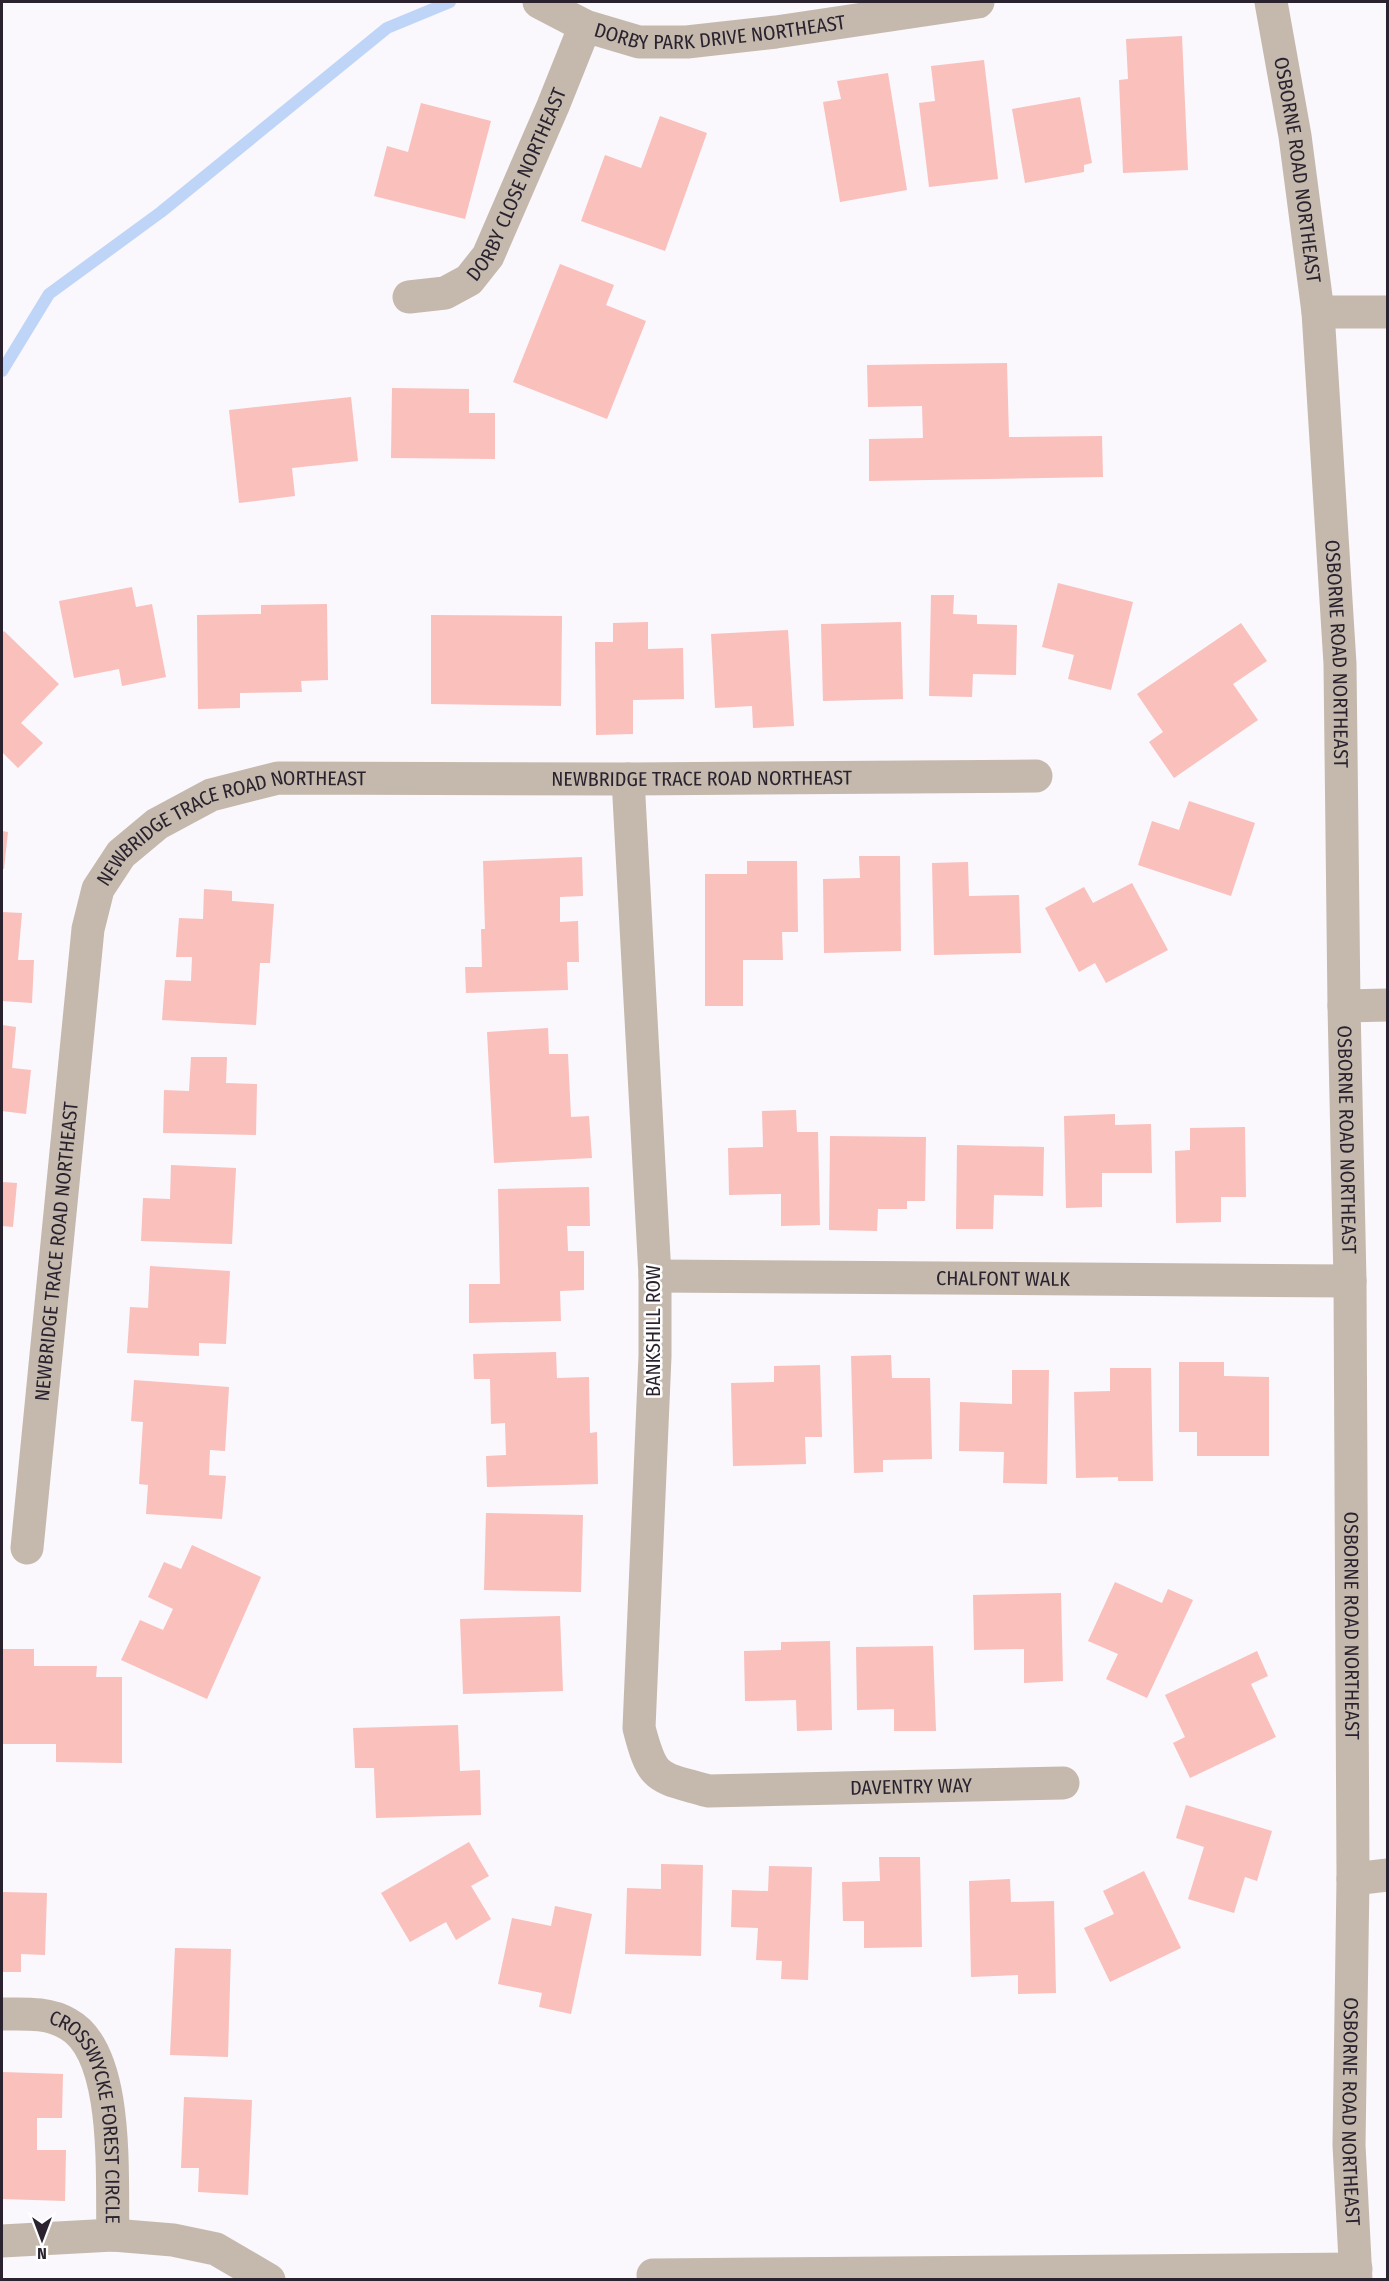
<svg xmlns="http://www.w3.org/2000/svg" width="1389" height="2281" font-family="'Fira Sans Condensed',sans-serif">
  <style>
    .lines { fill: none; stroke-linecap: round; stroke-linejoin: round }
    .stream { stroke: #bfd5f7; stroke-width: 12 }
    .building { fill: #f9c0bc }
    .minor { stroke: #c4b9ac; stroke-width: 33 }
    .labels { text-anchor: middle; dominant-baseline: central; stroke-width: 5; stroke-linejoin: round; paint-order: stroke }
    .street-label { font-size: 20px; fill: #2a232f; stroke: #fff }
  </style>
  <rect width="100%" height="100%" fill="#faf7fd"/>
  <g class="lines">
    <polyline class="stream" points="2,371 49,294 161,212 387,28 450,2"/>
  </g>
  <g class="building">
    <polygon points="1182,36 1188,170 1123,173 1119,80 1128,79 1126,39"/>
    <polygon points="984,60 998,179 929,187 919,103 935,101 931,66"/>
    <polygon points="888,73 907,190 840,202 823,102 841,99 837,81"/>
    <polygon points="1080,97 1092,163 1084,165 1084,172 1025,183 1012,109"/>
    <polygon points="421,103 491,121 465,219 374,196 387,146 408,152"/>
    <polygon points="660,116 707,133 665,251 581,221 605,155 641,168"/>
    <polygon points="560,264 614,285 606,305 646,321 607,419 513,382"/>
    <polygon points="1007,363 1009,437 1102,436 1103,477 869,481 869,439 923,438 922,406 868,407 867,365"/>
    <polygon points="392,388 469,389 469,413 495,413 495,459 391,458"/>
    <polygon points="351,397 358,461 292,468 295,496 239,503 229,410"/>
    <polygon points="1058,583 1133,602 1111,690 1068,679 1074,655 1042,647"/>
    <polygon points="132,587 136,607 152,604 166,677 122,686 119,669 74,678 59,601"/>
    <polygon points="931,595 954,595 953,614 977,615 977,624 1017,625 1016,675 973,674 972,697 929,696"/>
    <polygon points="327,604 328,680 301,681 302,692 240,693 240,708 198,709 197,615 261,614 261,605"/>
    <polygon points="431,615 562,616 561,706 431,704"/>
    <polygon points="648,622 648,649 683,648 684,699 633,700 633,734 596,735 595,642 613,642 613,623"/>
    <polygon points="901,622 903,699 823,701 821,624"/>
    <polygon points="1241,623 1267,661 1233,684 1258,720 1174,778 1149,742 1163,732 1137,694"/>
    <polygon points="788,630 794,726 753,728 752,706 715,708 711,634"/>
    <polygon points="4,631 59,684 21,723 43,743 18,768 2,752 2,634"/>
    <polygon points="1189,801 1255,823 1231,896 1138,865 1152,821 1179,830"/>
    <polygon points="2,831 8,832 4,869 2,869"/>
    <polygon points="859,856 900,856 901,951 824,953 823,879 860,878"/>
    <polygon points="582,857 583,896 560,897 560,922 578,921 579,962 567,962 568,990 466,993 465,967 482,967 481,929 485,929 483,861"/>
    <polygon points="747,861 797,861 798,932 782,932 783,960 743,960 743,1006 705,1006 705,874 747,874"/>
    <polygon points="968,862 969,896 1019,895 1021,953 934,955 932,863"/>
    <polygon points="1132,883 1168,950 1106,983 1095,963 1079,972 1045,908 1084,887 1093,903"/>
    <polygon points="204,889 232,891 232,901 274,904 270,963 260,963 256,1025 162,1020 165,980 191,981 192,957 176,957 179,918 203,919"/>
    <polygon points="2,912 22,913 18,960 34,960 32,1003 2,1001"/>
    <polygon points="2,1025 16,1027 12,1068 31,1070 26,1114 2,1111"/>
    <polygon points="548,1028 549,1054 568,1054 571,1117 589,1116 592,1158 494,1163 487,1032"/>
    <polygon points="191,1057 227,1057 226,1083 257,1084 256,1135 163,1133 164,1090 189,1091"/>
    <polygon points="796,1110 797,1132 818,1132 820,1225 781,1226 781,1194 729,1195 728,1148 763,1147 762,1111"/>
    <polygon points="1115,1114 1115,1125 1151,1124 1152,1173 1102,1173 1102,1207 1066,1208 1064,1116"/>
    <polygon points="1245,1127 1246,1197 1221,1197 1221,1222 1176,1223 1175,1151 1190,1150 1190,1128"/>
    <polygon points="830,1136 926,1137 925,1201 907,1201 907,1209 878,1209 877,1231 829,1230"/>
    <polygon points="957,1145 1044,1147 1043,1196 994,1195 993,1229 956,1229"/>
    <polygon points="171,1165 236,1168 232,1244 141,1241 143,1198 170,1199"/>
    <polygon points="2,1182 17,1183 13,1227 2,1226"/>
    <polygon points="589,1187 590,1226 567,1226 568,1251 584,1251 584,1290 560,1291 561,1321 469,1323 469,1284 500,1284 498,1189"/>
    <polygon points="150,1266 230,1271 226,1344 199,1343 199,1356 127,1353 130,1307 148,1308"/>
    <polygon points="556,1352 557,1378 589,1377 590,1433 597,1432 598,1484 487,1487 486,1456 506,1455 505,1423 491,1424 490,1379 474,1379 473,1354"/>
    <polygon points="891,1355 892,1378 930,1378 932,1459 883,1460 883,1472 854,1473 851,1356"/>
    <polygon points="1179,1362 1224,1362 1224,1376 1269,1377 1269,1456 1197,1456 1197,1432 1179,1432"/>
    <polygon points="820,1365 822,1437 805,1437 806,1464 733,1466 731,1383 774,1382 774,1366"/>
    <polygon points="1110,1368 1151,1368 1153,1481 1118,1481 1118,1477 1076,1478 1074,1392 1110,1391"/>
    <polygon points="1012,1370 1049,1370 1047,1484 1003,1483 1004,1452 959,1451 960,1402 1012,1404"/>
    <polygon points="134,1380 229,1387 225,1451 210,1450 209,1475 226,1476 222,1519 146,1514 148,1485 139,1484 143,1422 131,1421"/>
    <polygon points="486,1513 583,1515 581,1592 484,1590"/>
    <polygon points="192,1545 261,1577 207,1699 121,1660 140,1620 163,1630 173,1609 148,1597 164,1562 181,1569"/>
    <polygon points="1115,1582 1162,1603 1168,1589 1193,1600 1147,1698 1106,1679 1118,1654 1088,1641"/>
    <polygon points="1061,1593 1063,1681 1024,1683 1024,1649 974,1650 973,1595"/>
    <polygon points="560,1616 563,1691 463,1694 460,1619"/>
    <polygon points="830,1641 832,1730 797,1731 796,1700 745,1701 744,1651 781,1650 781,1642"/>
    <polygon points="933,1646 936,1731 894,1731 894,1709 857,1710 856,1647"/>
    <polygon points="2,1649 34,1649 34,1666 97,1666 96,1677 122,1677 122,1763 56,1762 56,1744 2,1744"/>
    <polygon points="1257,1651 1268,1676 1251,1684 1276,1737 1190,1778 1173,1743 1185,1737 1165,1695"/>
    <polygon points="458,1725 460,1771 480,1770 481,1815 376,1818 374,1768 355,1768 353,1728"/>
    <polygon points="1186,1805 1272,1831 1257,1881 1245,1877 1234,1913 1188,1899 1204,1847 1176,1838"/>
    <polygon points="469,1842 489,1876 471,1886 491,1919 456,1940 446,1922 410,1942 381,1893"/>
    <polygon points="879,1857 920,1857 922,1947 864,1948 864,1921 843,1921 842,1882 880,1881"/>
    <polygon points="661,1864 703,1865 701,1956 625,1954 627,1888 661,1889"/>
    <polygon points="769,1866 812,1867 808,1980 781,1979 782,1961 756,1960 758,1928 731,1927 732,1890 768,1891"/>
    <polygon points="1144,1871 1181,1948 1110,1982 1084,1928 1114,1914 1103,1891"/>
    <polygon points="1010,1879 1011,1902 1054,1901 1056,1993 1018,1994 1018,1975 971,1977 969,1881"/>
    <polygon points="2,1892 47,1893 45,1955 21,1954 21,1972 2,1972"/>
    <polygon points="555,1906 592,1914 571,2014 539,2007 542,1993 498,1984 512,1918 551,1926"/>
    <polygon points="175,1948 231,1949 228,2057 170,2055"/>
    <polygon points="2,2072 63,2074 62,2118 37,2118 37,2150 66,2150 65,2201 2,2199"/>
    <polygon points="184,2097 252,2100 248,2195 198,2192 199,2168 181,2168"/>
  </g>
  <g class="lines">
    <g class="minor">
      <path id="s1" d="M539,2L585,26L639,42H687L776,32L978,2"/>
      <path id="s2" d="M1271,2L1295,136L1318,312L1340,664L1344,1006L1350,1281L1353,1879L1349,2145L1356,2280"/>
      <path id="s3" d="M409,297L445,293L469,280L488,256L553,106L585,26"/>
      <polyline points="1318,312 1388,312"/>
      <path id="s4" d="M628,779L655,1276V1356L639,1728C653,1782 657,1776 708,1791L1063,1783"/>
      <polyline points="1344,1006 1388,1005"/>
      <path id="s5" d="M655,1276L1350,1281"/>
      <path id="s6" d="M27,1548L88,929L98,889L121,854L157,824L211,795L278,778L628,779L1036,776"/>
      <polyline points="1353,1879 1388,1875"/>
      <path id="s7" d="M2,2014C24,2014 48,2012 68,2024C121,2053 111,2183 113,2235"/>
      <polyline points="2,2241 113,2235 173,2240 216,2249 269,2280"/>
      <polyline points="653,2275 1356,2269"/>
    </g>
  </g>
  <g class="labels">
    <g class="street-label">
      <text stroke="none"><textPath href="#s1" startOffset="189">DORBY PARK DRIVE NORTHEAST</textPath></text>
      <text stroke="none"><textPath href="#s2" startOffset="170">OSBORNE ROAD NORTHEAST</textPath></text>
      <text stroke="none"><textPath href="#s3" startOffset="171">DORBY CLOSE NORTHEAST</textPath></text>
      <text stroke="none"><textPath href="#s2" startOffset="656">OSBORNE ROAD NORTHEAST</textPath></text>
      <text stroke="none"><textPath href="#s6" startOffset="1306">NEWBRIDGE TRACE ROAD NORTHEAST</textPath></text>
      <text stroke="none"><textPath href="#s6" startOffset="820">NEWBRIDGE TRACE ROAD NORTHEAST</textPath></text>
      <text stroke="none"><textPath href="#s2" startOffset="1142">OSBORNE ROAD NORTHEAST</textPath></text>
      <text stroke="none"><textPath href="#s6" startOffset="298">NEWBRIDGE TRACE ROAD NORTHEAST</textPath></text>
      <text stroke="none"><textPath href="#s5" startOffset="348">CHALFONT WALK</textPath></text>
      <text transform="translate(653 1331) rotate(-90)">BANKSHILL ROW</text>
      <text stroke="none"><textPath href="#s2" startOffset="1628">OSBORNE ROAD NORTHEAST</textPath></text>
      <text stroke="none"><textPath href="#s4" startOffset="1256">DAVENTRY WAY</textPath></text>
      <text stroke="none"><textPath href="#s2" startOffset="2114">OSBORNE ROAD NORTHEAST</textPath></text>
      <text stroke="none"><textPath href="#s7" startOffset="164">CROSSWYCKE FOREST CIRCLE</textPath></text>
    </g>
  </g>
  <rect width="1389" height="2281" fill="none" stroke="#2a232f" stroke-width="6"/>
  <g transform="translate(42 2239) rotate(180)" stroke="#ffffff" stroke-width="4.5" paint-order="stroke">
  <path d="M0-4.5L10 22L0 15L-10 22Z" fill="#2a232f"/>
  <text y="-9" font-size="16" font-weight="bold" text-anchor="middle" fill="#2a232f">N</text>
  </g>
</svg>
